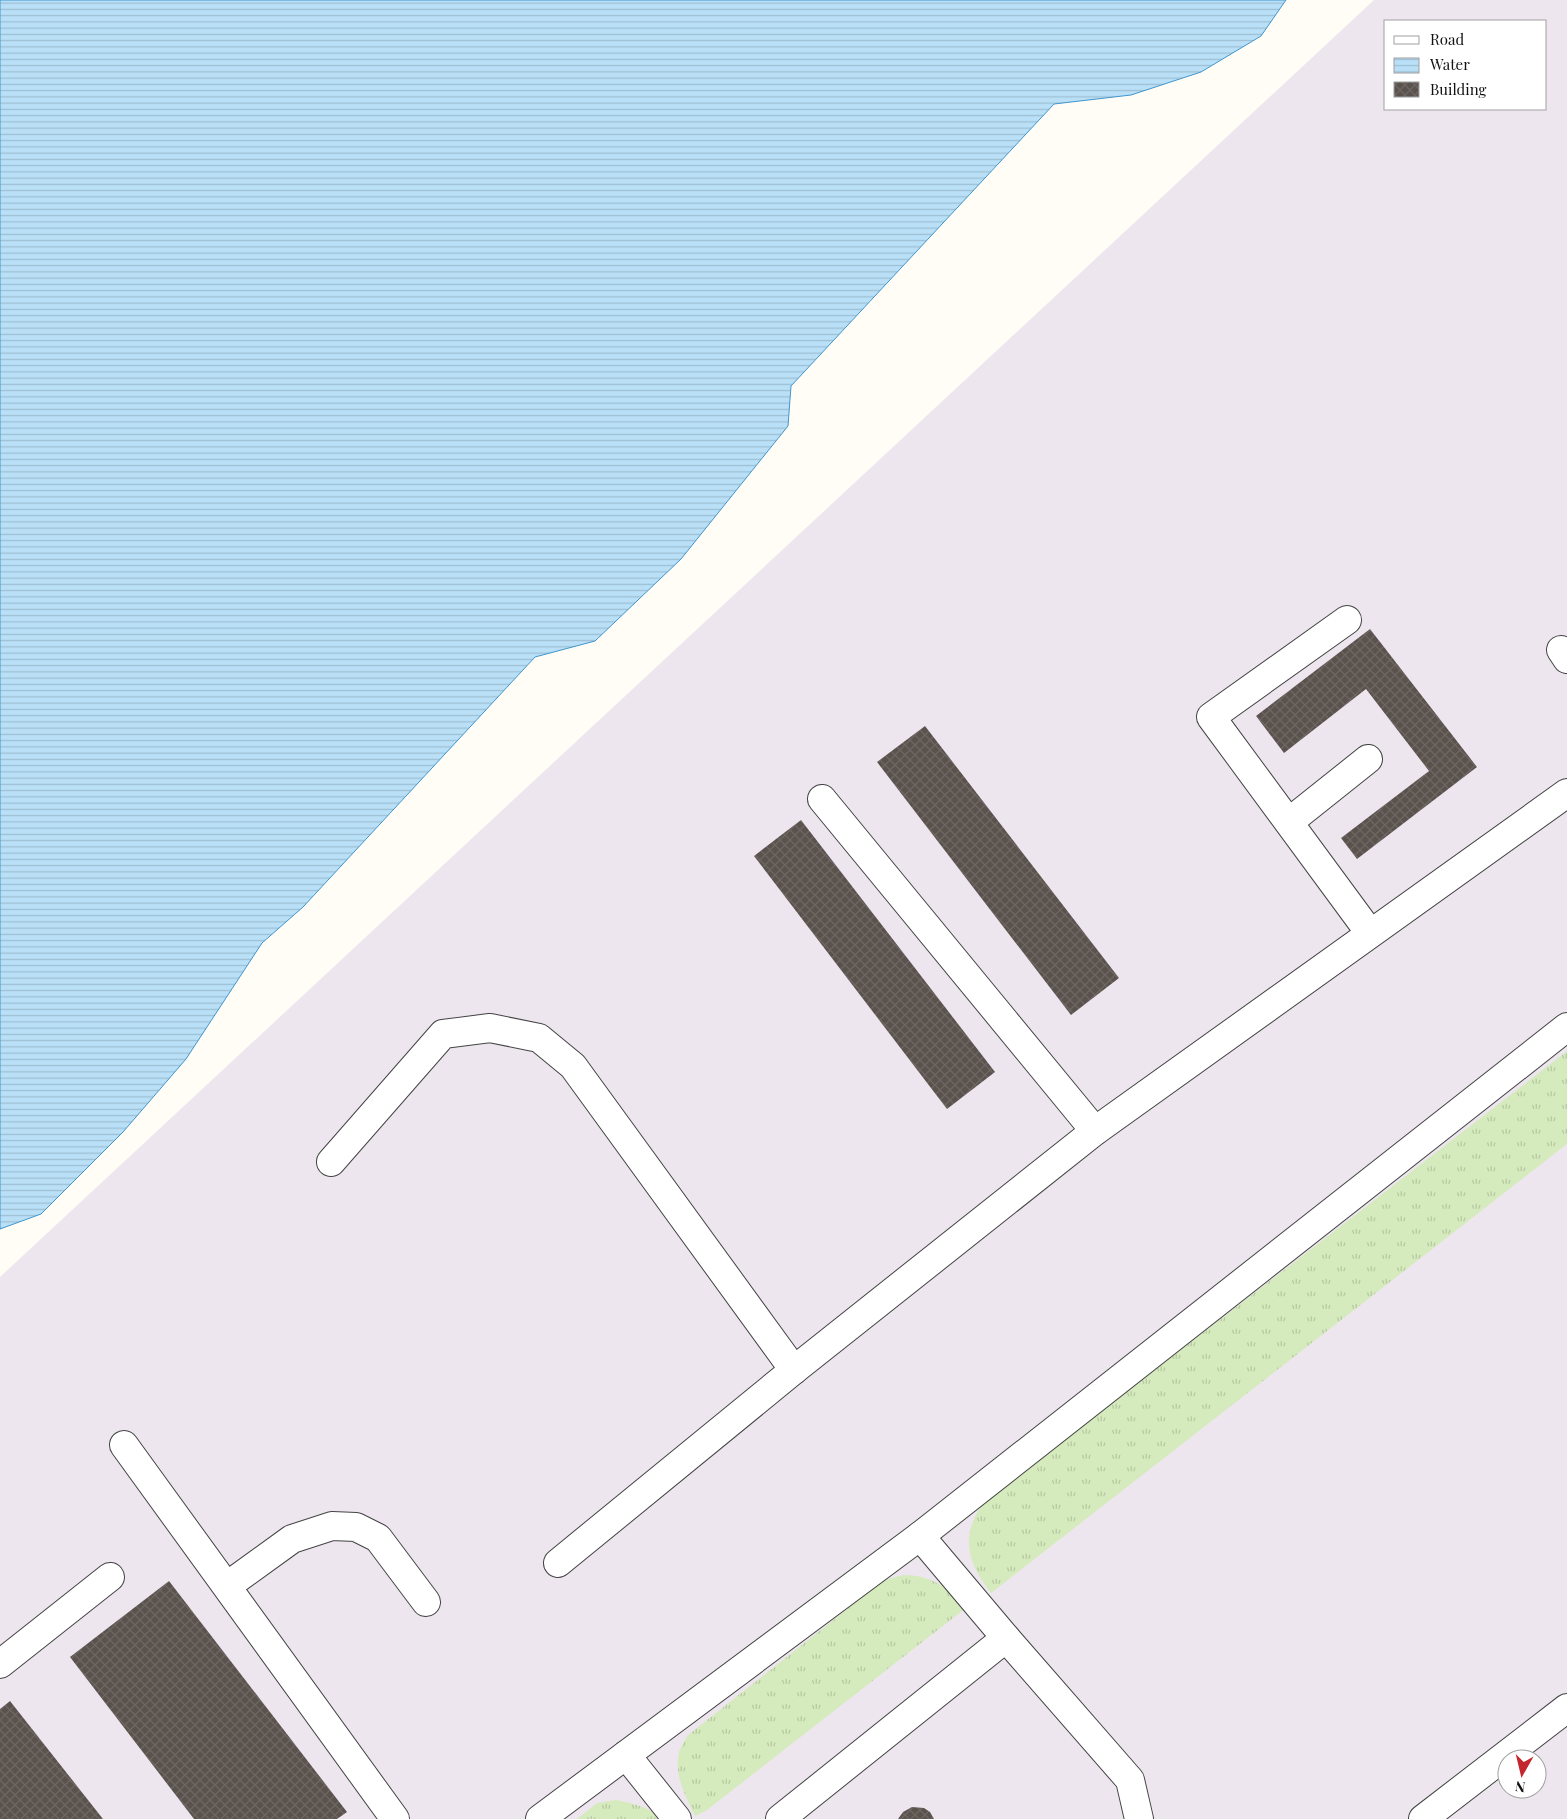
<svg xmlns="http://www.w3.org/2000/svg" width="1567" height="1819" font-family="'Playfair Display',serif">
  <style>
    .industrial { fill: #eee6ef; fill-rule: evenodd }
    .grass { fill: url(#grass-tufts) }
    .water { fill: url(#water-rules); stroke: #3f96cf }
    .building { fill: url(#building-cross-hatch) }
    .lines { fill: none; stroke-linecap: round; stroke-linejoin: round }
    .minor-casing { stroke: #444; stroke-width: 30 }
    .minor { stroke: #fff; stroke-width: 28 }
  </style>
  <defs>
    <pattern id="grass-tufts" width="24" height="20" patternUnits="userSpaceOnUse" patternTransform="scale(1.25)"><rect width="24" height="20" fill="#d5ebbd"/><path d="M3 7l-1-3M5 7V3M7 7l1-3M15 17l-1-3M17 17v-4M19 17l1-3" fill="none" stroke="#b6c8a1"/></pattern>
    <pattern id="water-rules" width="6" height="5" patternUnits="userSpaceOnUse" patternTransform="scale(1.25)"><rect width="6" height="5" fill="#b9e0f7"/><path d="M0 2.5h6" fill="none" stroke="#9ebfd3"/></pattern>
    <pattern id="building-cross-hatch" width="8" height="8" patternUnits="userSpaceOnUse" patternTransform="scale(1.25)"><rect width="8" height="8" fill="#5a524d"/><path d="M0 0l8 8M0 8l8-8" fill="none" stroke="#6d6662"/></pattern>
  </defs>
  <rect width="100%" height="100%" fill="#fffdf5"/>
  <path class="industrial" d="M1374,0H1567V1819H0V1277ZM1386,21H1546V109H1386ZM1507,1759H1537V1789H1507Z"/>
  <g class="grass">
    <path d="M1567,1051V1144L991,1593C967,1563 960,1536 983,1503Z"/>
    <path d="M903,1575C932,1575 947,1587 966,1608L707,1810L695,1816C685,1795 674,1776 679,1752C681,1746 685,1740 688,1735L884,1580Z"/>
    <path d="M616,1800C632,1803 650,1807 661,1819H577L597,1803Z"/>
  </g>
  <polygon class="water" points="0,0 1286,0 1261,36 1201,72 1131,95 1054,104 791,386 788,426 681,559 595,641 535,657 303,907 262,943 186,1059 123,1132 41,1214 0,1229"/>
  <g class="building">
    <polygon points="1370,629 1477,767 1357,859 1341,838 1429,771 1366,689 1284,753 1256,716"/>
    <polygon points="925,726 1119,978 1071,1015 877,762"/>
    <polygon points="801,820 995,1072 947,1109 754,856"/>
    <polygon points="169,1581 347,1812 337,1819 194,1819 70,1657"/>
    <polygon points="10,1701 103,1819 0,1819 0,1709"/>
    <polygon points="912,1807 924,1808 930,1812 934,1819 898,1819 903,1812"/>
  </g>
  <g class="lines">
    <defs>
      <g id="minor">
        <polyline points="1347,620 1211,717 1370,933"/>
        <polyline points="1561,650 1567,659"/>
        <polyline points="822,799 1095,1131"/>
        <polyline points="1289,822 1368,759"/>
        <polyline points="331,1162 443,1034 490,1028 539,1038 573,1066 794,1370"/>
        <polyline points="124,1445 395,1819"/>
        <polyline points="920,1536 1006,1638 1130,1780 1139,1819"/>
        <polyline points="558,1563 794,1370 1095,1131 1567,793"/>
        <polyline points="227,1586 292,1539 332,1526 356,1527 378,1538 426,1602"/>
        <polyline points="0,1664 110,1577"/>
        <polyline points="626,1755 677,1819"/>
        <polyline points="540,1819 920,1536 1567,1027"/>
        <polyline points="780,1819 1006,1638"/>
        <polyline points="1423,1819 1567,1708"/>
      </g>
    </defs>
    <use href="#minor" class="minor-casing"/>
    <use href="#minor" class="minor"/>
  </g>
  <rect x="1384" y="20" width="162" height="90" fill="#ffffff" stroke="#a0a0a0"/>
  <rect x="1394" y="36" width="25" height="8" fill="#ffffff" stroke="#a0a0a0"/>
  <text x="1430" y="45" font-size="15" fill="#111111">Road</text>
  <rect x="1394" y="58" width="25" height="15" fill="url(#water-rules)" stroke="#a0a0a0"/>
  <text x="1430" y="70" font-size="15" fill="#111111">Water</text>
  <rect x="1394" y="82" width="25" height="15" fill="url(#building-cross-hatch)" stroke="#a0a0a0"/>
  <text x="1430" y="95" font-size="15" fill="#111111">Building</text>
  <g transform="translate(1522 1774) rotate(188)"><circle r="24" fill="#ffffff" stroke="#a0a0a0"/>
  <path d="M0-4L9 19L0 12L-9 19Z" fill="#c4262e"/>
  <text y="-8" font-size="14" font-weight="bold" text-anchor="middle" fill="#111111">N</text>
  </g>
</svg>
